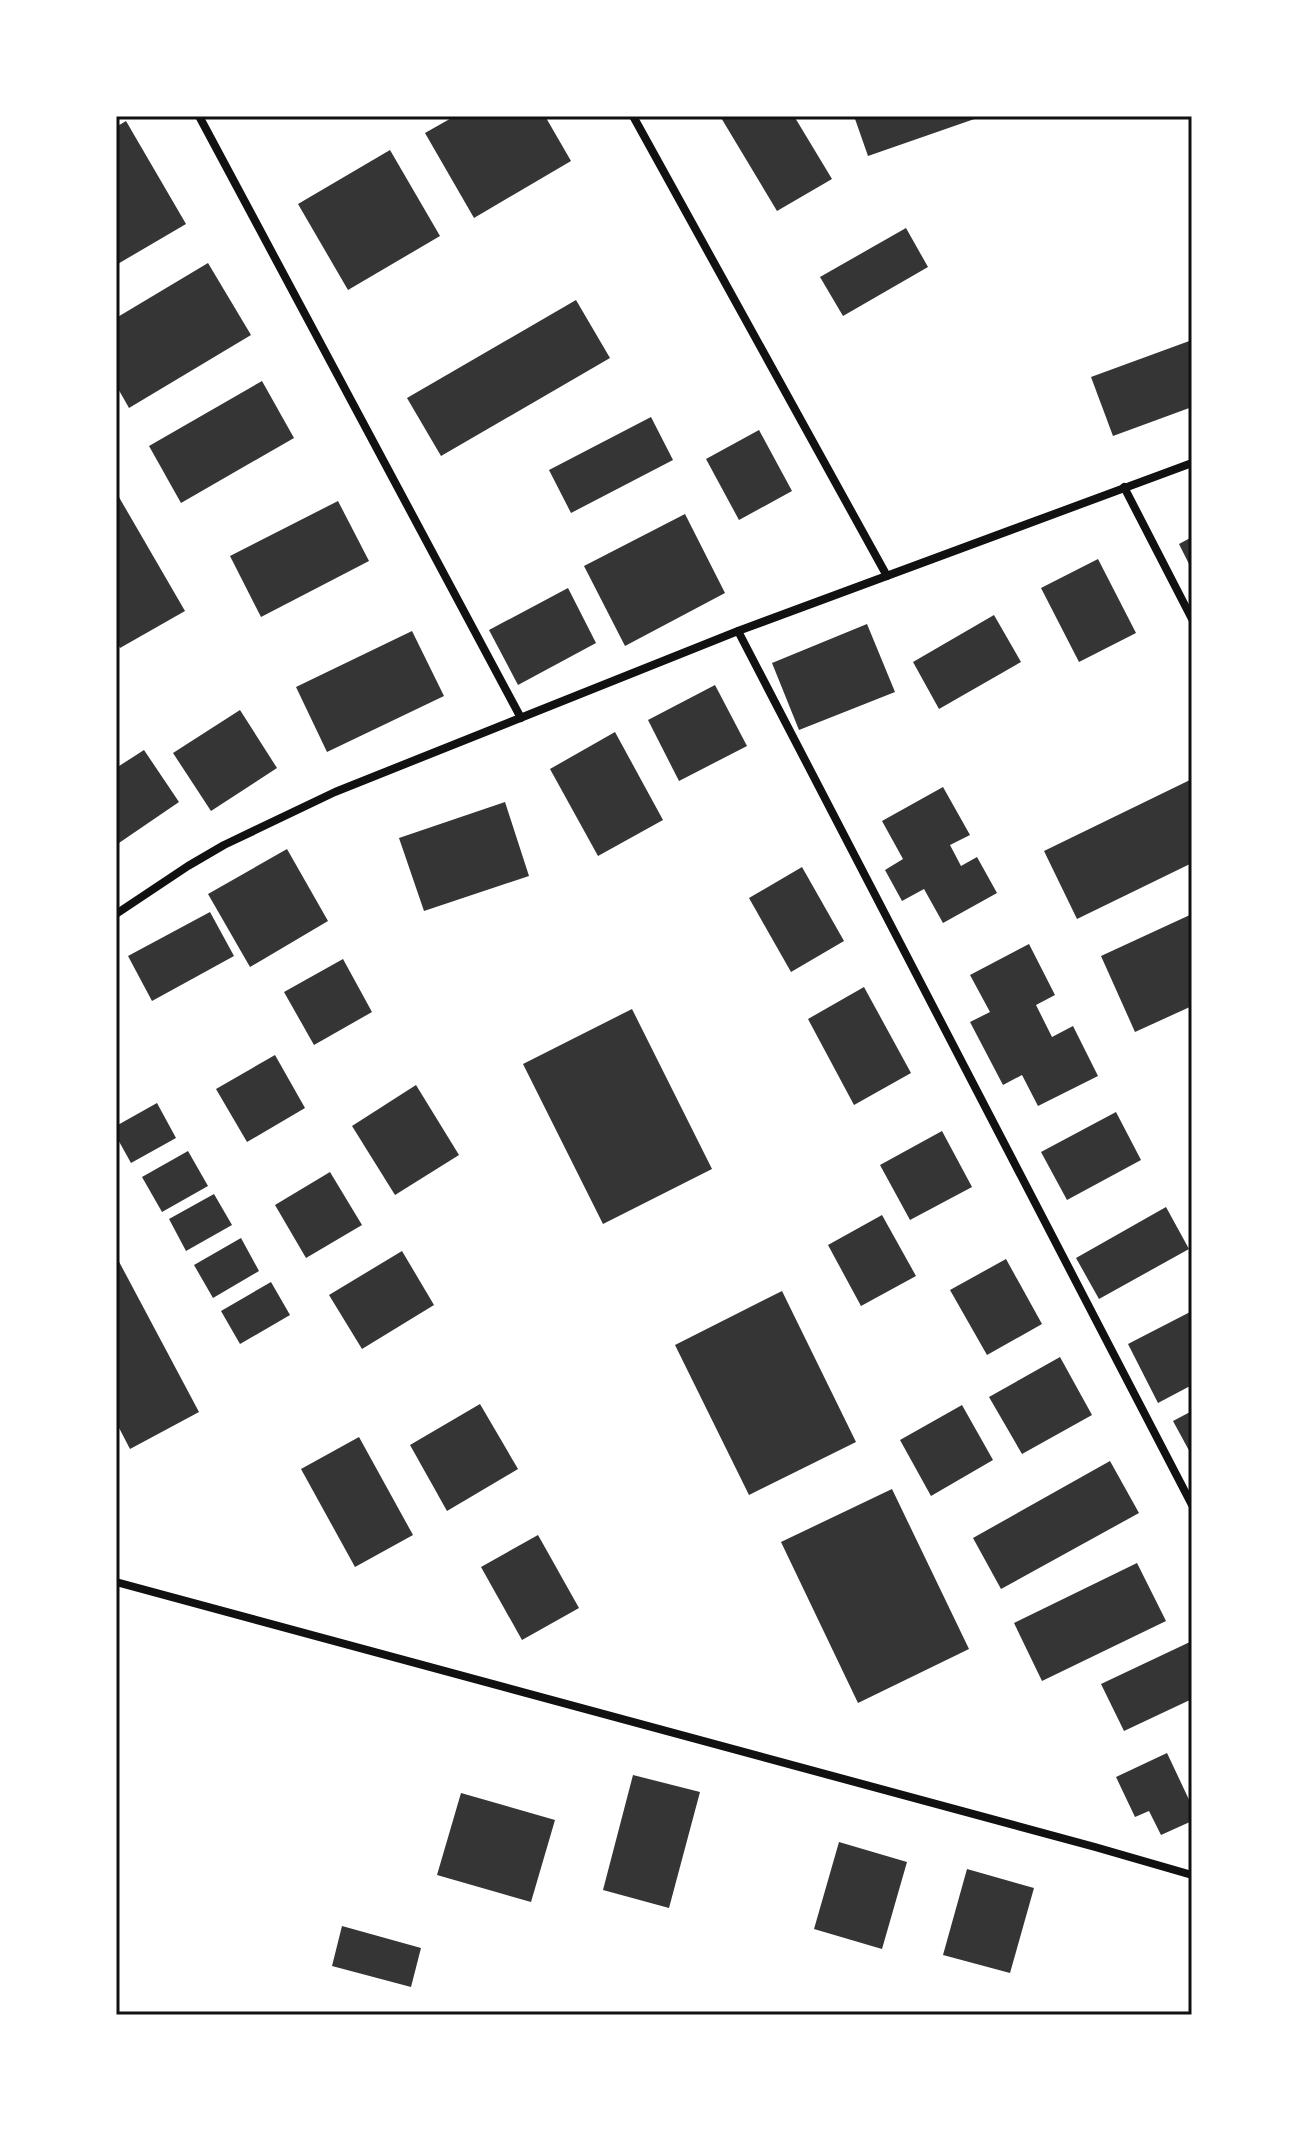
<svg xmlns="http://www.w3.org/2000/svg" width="1308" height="2131" font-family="'PT Sans',sans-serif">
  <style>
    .building { fill: #353535 }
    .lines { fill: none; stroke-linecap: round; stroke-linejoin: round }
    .minor { stroke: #111; stroke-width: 8 }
    .neatline { fill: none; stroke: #111; stroke-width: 3 }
  </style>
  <rect width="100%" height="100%" fill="#fff"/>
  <g class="building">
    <polygon points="455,116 545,116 571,161 474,218 425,133"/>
    <polygon points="720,116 794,116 832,179 777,211"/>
    <polygon points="854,116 983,116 868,156"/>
    <polygon points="126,121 186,224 116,265 116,127"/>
    <polygon points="390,150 440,236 348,290 298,204"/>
    <polygon points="906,228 928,267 843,316 820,277"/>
    <polygon points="208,263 251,335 129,408 116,385 116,318"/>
    <polygon points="576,300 610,358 441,456 407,398"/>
    <polygon points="1192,340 1192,407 1113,436 1091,377"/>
    <polygon points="262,381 294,438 181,503 149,446"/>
    <polygon points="651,417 673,460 571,513 549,470"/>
    <polygon points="759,430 792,491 739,520 706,459"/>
    <polygon points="116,492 185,611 120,648 116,640"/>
    <polygon points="338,501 369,561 261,617 230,556"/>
    <polygon points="685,514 725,593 625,646 584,566"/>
    <polygon points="1192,537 1192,570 1179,544"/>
    <polygon points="1098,559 1136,633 1079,662 1041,588"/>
    <polygon points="568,588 596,643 518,685 489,630"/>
    <polygon points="994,615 1021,662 939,709 913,662"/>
    <polygon points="867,624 895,692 799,730 772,663"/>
    <polygon points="412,631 444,696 327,752 296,687"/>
    <polygon points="715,685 747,746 679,781 648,720"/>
    <polygon points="240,710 277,768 211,811 173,753"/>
    <polygon points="615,732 663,820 598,856 550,769"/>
    <polygon points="144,750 179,802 116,845 116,768"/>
    <polygon points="1192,779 1192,863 1077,919 1044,851"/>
    <polygon points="943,787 970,835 950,845 961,866 977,857 997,893 943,923 924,889 902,901 885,870 903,859 882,821"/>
    <polygon points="505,802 529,876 424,911 399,838"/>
    <polygon points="287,849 328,921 250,967 208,894"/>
    <polygon points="802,867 844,941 791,972 749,898"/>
    <polygon points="210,912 234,956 152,1001 128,956"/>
    <polygon points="1192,914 1192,1006 1135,1032 1101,956"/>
    <polygon points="1029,944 1055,995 1036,1005 1052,1037 1073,1026 1098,1076 1038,1106 1022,1075 1003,1085 970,1022 990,1012 970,975"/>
    <polygon points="343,959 372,1012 314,1045 284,992"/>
    <polygon points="864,987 911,1073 854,1105 808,1019"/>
    <polygon points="632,1009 712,1169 603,1224 523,1064"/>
    <polygon points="275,1055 305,1108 247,1142 216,1089"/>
    <polygon points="416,1085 459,1155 395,1195 352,1126"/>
    <polygon points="157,1103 176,1138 131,1163 116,1136 116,1126"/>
    <polygon points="1116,1112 1141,1160 1067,1200 1041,1152"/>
    <polygon points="942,1131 972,1187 910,1220 880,1165"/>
    <polygon points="188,1151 208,1186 162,1212 142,1177"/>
    <polygon points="330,1172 362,1225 306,1258 275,1205"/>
    <polygon points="214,1194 232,1225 186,1251 169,1219"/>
    <polygon points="1166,1207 1189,1249 1099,1299 1076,1258"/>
    <polygon points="882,1215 916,1276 861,1306 828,1245"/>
    <polygon points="241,1238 259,1271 213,1298 194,1265"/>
    <polygon points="402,1251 434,1305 362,1349 329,1295"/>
    <polygon points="116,1256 199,1412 130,1449 116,1422"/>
    <polygon points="1006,1259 1042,1324 987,1355 950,1290"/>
    <polygon points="271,1282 290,1315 240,1344 221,1311"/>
    <polygon points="782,1291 856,1442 749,1495 675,1345"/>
    <polygon points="1192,1311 1192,1385 1158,1403 1128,1344"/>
    <polygon points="1060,1357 1092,1415 1022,1454 989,1397"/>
    <polygon points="480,1404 518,1469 447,1511 410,1445"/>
    <polygon points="962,1405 993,1460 931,1496 900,1440"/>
    <polygon points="1192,1411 1192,1456 1173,1421"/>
    <polygon points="359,1437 413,1535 355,1567 301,1469"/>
    <polygon points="1110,1461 1139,1513 1001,1589 973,1538"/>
    <polygon points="892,1489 969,1649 858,1703 781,1542"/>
    <polygon points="538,1535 579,1608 522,1640 481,1567"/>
    <polygon points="1137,1563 1166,1621 1042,1681 1014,1623"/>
    <polygon points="1192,1641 1192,1699 1124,1731 1101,1684"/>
    <polygon points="1167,1753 1192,1806 1192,1821 1161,1835 1149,1811 1135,1817 1116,1777"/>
    <polygon points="633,1775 700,1792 669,1908 603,1890"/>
    <polygon points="461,1793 555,1820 531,1902 437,1875"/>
    <polygon points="839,1842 907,1862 882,1949 814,1929"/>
    <polygon points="967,1869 1034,1888 1010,1973 943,1955"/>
    <polygon points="342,1926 421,1948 411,1987 332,1966"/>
  </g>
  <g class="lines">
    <g class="minor">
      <polyline points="199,116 521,718"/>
      <polyline points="633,116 887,576"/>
      <polyline points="1124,487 1192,619"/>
      <polyline points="738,631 1192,1505"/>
      <polyline points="116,914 188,866 224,845 335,792 738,631 1192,463"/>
      <polyline points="116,1582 1095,1847 1192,1875"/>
    </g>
  </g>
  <rect width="1308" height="2131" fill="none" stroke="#ffffff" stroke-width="236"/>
  <rect x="118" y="118" width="1072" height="1895" class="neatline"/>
</svg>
